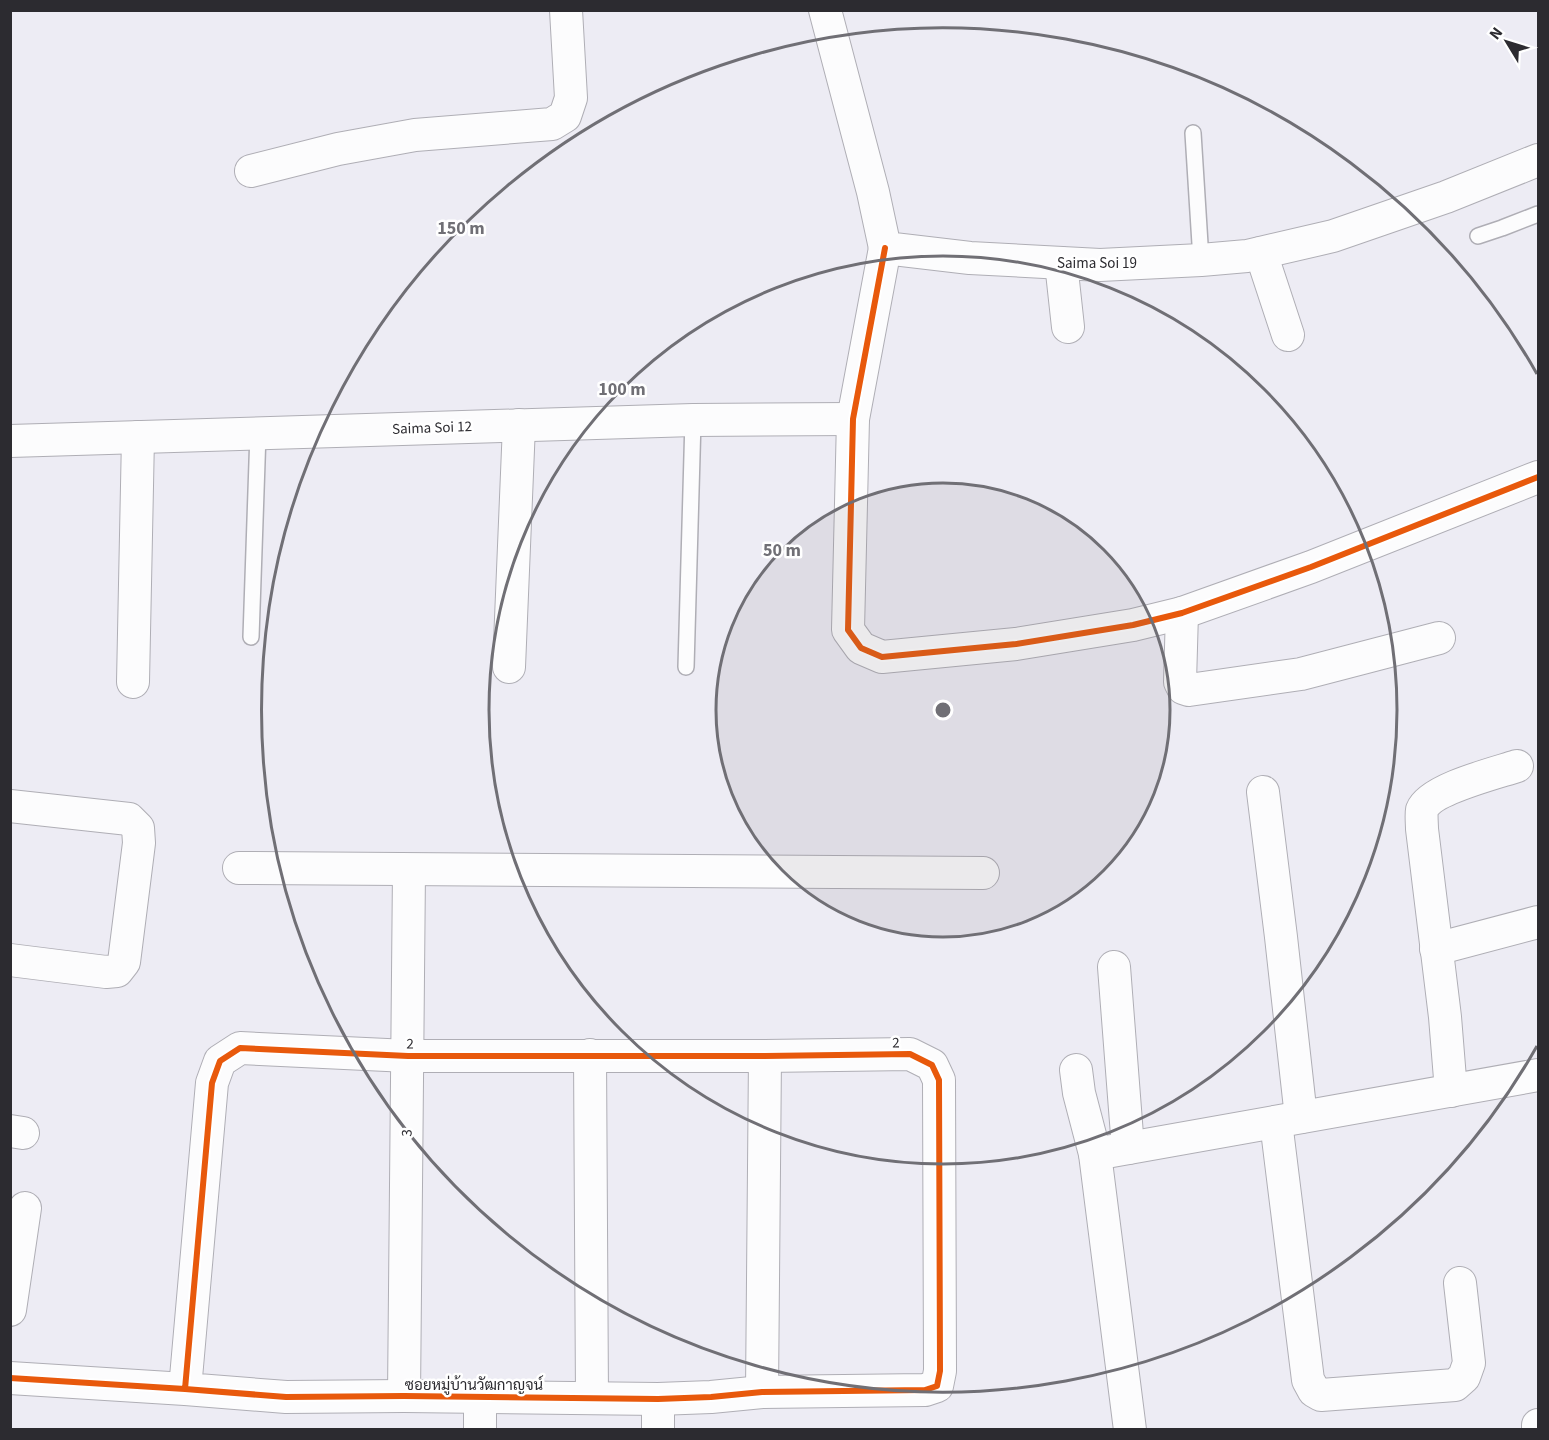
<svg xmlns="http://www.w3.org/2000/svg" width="1549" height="1440" font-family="'Source Sans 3',Sarabun,sans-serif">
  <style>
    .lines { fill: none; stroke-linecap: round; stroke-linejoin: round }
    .service-casing { stroke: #afaeb5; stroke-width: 18 }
    .minor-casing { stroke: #afaeb5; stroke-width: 34 }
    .service { stroke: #fcfcfd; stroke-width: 15 }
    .minor { stroke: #fcfcfd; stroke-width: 32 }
    .cycleway-casing { stroke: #fff; stroke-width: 10 }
    .cycleway { stroke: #e8590c; stroke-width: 6 }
    .ring { fill: none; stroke: #706f75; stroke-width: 3 }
    .labels { text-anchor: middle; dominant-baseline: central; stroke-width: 5; stroke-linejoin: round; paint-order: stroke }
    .street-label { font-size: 15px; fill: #2c2b30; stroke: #fff }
    .centre { fill: #706f75; stroke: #fff; stroke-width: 3 }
    .ring-label { font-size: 18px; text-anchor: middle; font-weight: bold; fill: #706f75; stroke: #fff; stroke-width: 5; stroke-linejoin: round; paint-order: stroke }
  </style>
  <rect width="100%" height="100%" fill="#edecf4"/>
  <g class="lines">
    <defs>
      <g id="service">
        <polyline points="1193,133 1201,260"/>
        <polyline points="1478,236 1502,228 1538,214"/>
        <polyline points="251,637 258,433"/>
        <polyline points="686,667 693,420"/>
      </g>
      <g id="minor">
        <polyline points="825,10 873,192 885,248 970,258 1100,265 1201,260 1247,256 1333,236 1446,197 1538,160"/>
        <polyline points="251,171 338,149 415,135 552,124 565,116 571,98 566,10"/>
        <polyline points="885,248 853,419 848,630 861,648 882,657 1016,644 1133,625 1182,613 1311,567 1538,477"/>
        <polyline points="1261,253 1288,335"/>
        <polyline points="1061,263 1068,327"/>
        <polyline points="10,441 693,420 853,419"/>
        <polyline points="1182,613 1180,682 1183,688 1189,690 1301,674 1439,638"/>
        <polyline points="509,667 519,425"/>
        <polyline points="133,682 138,437"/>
        <polyline points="1263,792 1281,937 1301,1117"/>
        <polyline points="10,806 129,819 138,828 139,843 124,962 117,971 106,972 10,960"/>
        <polyline points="239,868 983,873"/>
        <polyline points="1436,949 1538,922"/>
        <polyline points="1114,967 1128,1148"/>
        <polyline points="590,1055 592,1398"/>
        <polyline points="1076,1070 1079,1093 1095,1154 1130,1430"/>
        <path d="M1451,1091L1445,1017L1422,829C1422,824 1421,815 1422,810C1430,789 1496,773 1517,766"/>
        <polyline points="1276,1122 1308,1380 1314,1391 1321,1395 1455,1385 1464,1377 1469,1363 1460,1283"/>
        <polyline points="10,1131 23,1133"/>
        <polyline points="1095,1154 1538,1075"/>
        <polyline points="10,1310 25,1208"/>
        <polyline points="10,1378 185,1389 286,1397 404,1396 658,1399 711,1397 762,1392 925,1390 937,1386 940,1371 939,1080 932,1065 910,1054 765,1056 408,1056 240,1048 220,1061 212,1083 185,1389"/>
        <polyline points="762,1392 765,1056"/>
        <polyline points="404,1396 409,870"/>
        <polyline points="480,1396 480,1430"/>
        <polyline points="1538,1425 1538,1430"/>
        <polyline points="658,1430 658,1399"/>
      </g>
    </defs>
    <use href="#service" class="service-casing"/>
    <use href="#minor" class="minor-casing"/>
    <use href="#service" class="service"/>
    <use href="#minor" class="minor"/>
    <defs>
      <g id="cycleway">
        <polyline points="885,248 853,419 848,630 861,648 882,657 1016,644 1133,625 1182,613 1311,567 1538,477"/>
        <polyline points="10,1378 185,1389 286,1397 404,1396 658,1399 711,1397 762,1392 925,1390 937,1386 940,1371 939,1080 932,1065 910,1054 765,1056 408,1056 240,1048 220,1061 212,1083 185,1389"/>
      </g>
    </defs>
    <use href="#cycleway" class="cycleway-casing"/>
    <use href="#cycleway" class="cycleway"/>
  </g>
  <circle cx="943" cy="710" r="227" fill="#706f75" fill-opacity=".12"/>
  <g class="ring">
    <circle cx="943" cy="710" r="227"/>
    <circle cx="943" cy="710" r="454"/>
    <path d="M1537 1046A682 682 0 1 1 1537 374"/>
  </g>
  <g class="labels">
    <g class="street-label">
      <text x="1097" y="263">Saima Soi 19</text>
      <text transform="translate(432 428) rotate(-2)">Saima Soi 12</text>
      <text transform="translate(896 1043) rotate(-1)">2</text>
      <text transform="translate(410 1044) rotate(1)">2</text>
      <text transform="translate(407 1133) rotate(-89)">3</text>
      <text x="474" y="1385">ซอยหมู่บ้านวัฒกาญจน์</text>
    </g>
  </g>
  <circle cx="943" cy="710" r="9" class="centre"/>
  <g class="ring-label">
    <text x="461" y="234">150 m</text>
    <text x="622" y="395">100 m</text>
    <text x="782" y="556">50 m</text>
  </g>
  <rect width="1549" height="1440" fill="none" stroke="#2c2b30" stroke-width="24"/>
  <g transform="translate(1507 42) rotate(308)" stroke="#ffffff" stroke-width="4.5" paint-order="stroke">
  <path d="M0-4.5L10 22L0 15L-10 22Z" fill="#2c2b30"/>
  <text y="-9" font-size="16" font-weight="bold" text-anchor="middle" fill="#2c2b30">N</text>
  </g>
</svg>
